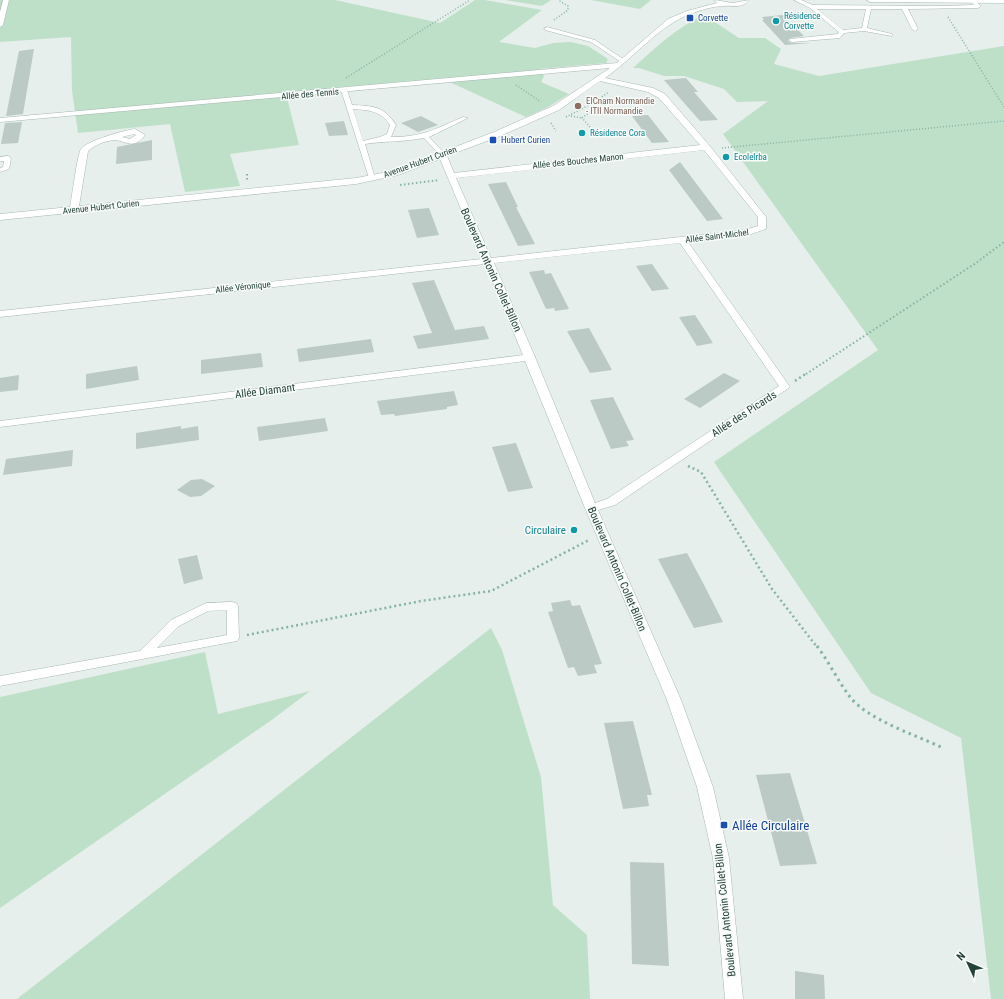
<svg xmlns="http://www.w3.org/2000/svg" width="1004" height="999" font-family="'Roboto Condensed',sans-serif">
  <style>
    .green { fill: #bfe0c8 }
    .building { fill: #bbcac4 }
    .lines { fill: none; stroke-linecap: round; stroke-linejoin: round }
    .lane-casing { stroke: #a8b8b2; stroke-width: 1 }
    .street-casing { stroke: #a8b8b2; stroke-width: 1 }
    .path-far3 { stroke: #86b3a5; stroke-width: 1.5; stroke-dasharray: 1 2; stroke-linecap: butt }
    .path-far2 { stroke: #86b3a5; stroke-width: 2; stroke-dasharray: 1.5 2.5; stroke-linecap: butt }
    .path-far1 { stroke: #86b3a5; stroke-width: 2.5; stroke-dasharray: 2 3; stroke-linecap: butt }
    .path { stroke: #86b3a5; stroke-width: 3; stroke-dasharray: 2.5 4; stroke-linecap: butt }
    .lane { fill: #fff; fill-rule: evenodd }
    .street { fill: #fff; fill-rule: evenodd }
    .transit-dot { fill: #1a4fb4; stroke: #f7fbf9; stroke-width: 1.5 }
    .culture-dot { fill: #0f9aa8; stroke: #f7fbf9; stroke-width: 1.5 }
    .education-dot { fill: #8d6e63; stroke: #f7fbf9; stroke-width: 1.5 }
    .labels { text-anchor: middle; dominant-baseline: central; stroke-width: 3; stroke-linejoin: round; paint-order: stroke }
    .far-culture-label { font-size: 9px; fill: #0d838f; stroke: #f7fbf9; text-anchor: start }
    .far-transit-label { font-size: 9px; fill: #164399; stroke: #f7fbf9; text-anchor: start }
    .far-street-label { font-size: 9px; fill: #24423a; stroke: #f7fbf9 }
    .far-education-label { font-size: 9px; fill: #785e54; stroke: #f7fbf9; text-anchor: start }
    .street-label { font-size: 11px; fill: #24423a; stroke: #f7fbf9 }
    .culture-label { font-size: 11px; fill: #0d838f; stroke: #f7fbf9; text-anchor: end }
    .near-transit-label { font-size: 13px; fill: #164399; stroke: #f7fbf9; text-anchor: start }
  </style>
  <rect width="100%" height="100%" fill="#e6efeb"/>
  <g class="green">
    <polygon points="0,0 335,0 440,23 475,0 485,0 542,10 499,42 535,48 553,43 571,42 588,46 608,59 606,63 539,69 544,76 541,82 569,94 548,107 526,117 443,79 283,93 287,98 299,145 230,154 240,186 185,192 170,124 78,133 72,91 71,37 0,42"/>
    <polygon points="505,0 551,0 542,6"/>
    <polygon points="591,0 651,0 640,9"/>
    <path d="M704,15L739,38H765L781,49L774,64L819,76L1004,46V999H991L961,738L871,693L714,462L878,350L723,134L768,101L737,102L724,89L684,76H664L639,68H633C656,47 676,28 704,15Z"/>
    <polygon points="491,628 502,650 541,777 553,905 587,935 590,999 17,999"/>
    <polygon points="205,652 218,714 310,691 273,719 0,908 0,697"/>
  </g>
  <g class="building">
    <polygon points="783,15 804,36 790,38 788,41 792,43 811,43 785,45 762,20 764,20 762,17"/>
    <polygon points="34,49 23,114 6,116 19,51"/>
    <polygon points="686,78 698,92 694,92 718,120 700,121 664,80"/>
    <polygon points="648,115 669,142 652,143 632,116"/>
    <polygon points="421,116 438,125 418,132 401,123"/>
    <polygon points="344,121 348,135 329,136 325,123"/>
    <polygon points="22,122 18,143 1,144 5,123"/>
    <polygon points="152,140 152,160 116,164 117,147"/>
    <polygon points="680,162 723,219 707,221 669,170"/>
    <polygon points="506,182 518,207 516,207 535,244 518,246 488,184"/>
    <polygon points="429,208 439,235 417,238 408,210"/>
    <polygon points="652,264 669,289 652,291 636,266"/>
    <polygon points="544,270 545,274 551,273 569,309 555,311 554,308 546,309 529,272"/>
    <polygon points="434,280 455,330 484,326 489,339 418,349 413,336 432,333 412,283"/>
    <polygon points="695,315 713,343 697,346 679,317"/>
    <polygon points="589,328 612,370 590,373 567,331"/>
    <polygon points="371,339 374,352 299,362 297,349"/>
    <polygon points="261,353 263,367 201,374 201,360"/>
    <polygon points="137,366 139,380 86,389 86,374"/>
    <polygon points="724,373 740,381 700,408 684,399"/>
    <polygon points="19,375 18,390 0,392 0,378"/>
    <polygon points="454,391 458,405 447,407 447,409 395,416 394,414 381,415 377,401"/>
    <polygon points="613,397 634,440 626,441 629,446 611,449 590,400"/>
    <polygon points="325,418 328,431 259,441 257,427"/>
    <polygon points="181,426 181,429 198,426 199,440 136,449 136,433"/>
    <polygon points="516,443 533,488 508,492 492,447"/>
    <polygon points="73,450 72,466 3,475 6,459"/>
    <polygon points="202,479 215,486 201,496 190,497 177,490 191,480"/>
    <polygon points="687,553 702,581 723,622 694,628 658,559"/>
    <polygon points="197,555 203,579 184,584 178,559"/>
    <polygon points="570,600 572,606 580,605 602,664 594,665 597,673 578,676 574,667 568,668 548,612 553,611 551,603"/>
    <polygon points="633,721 652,795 647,795 649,806 623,809 604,723"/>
    <polygon points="790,773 817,864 780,866 756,775"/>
    <polygon points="630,862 664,863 669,966 632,964"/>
    <polygon points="795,971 824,975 825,999 795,999"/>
  </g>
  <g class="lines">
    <defs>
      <g id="lane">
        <path d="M794,0H801L813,5L942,6L974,5L971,2L974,0L981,6L978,8L908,9L918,29L915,31L912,29L902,9H871L867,28L892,34V36L864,31L844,33L840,38L792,42L789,40L790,39L838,34L839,32L810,8ZM817,9H866L862,28L843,30Z"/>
        <polygon points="547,27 595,40 626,61 621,62 591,42 545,30 544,29"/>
        <path d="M344,88L347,90L352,105C373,106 384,106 396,125L391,137C423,137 435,129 463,117L468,118L429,137L444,153V155H440L424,138C404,142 384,141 365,144L375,178L372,180L369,178L341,90ZM353,109C369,110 381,111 390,125L387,134L380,137L363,141Z"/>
        <polygon points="8,156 11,158 9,169 0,172 0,168 3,167 4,161 0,161 0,157"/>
        <path d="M232,602L236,603L238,606L239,638L237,641L0,686V676L140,651L171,620L206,603ZM227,610V635L157,648L179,626L208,611Z"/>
      </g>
      <g id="street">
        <polygon points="3,0 9,0 3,25 0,27 0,12"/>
        <path d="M715,0L733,3L749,0C742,9 734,5 724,6C714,6 700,10 691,14C659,25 633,59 605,78L653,88L665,94L709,145L766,217V229L745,236L688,242L790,387L615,505L598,510L681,700L713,787L729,858L743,999H725L713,858L697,787L667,700L585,508L525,361L0,427V421L523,355L485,264L0,317V311L482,259L440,159L398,175L356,184L0,220V214L70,207C72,198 77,155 81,149C86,141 125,130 135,129L145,135C133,151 125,140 114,140C104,141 95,145 88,151L79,206L356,178L393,171L494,132L553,106L610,68L0,122V118L617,63L668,19L687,11L717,3ZM600,81L648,92L659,98L700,145L454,173L447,156L500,136L559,110ZM134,134L136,135L130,139L122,137ZM704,150L758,217V226L744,230L491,258L456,178ZM680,243L779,386L607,499L595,503L535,357L494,263Z"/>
        <polygon points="867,0 1004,0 1004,3 870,2"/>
      </g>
    </defs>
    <use href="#lane" class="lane-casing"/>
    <use href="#street" class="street-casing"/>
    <g class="path-far3">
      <polyline points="948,17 1004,107"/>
      <polyline points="554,20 568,10 568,6 558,0"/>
      <polyline points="346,78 470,0"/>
      <polyline points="516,85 541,102"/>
      <polyline points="571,116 582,118"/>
      <polyline points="566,117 591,104"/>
      <polyline points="551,123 556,131"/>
      <polyline points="590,127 582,118 593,110 591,104 609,92"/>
      <polyline points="722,148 1004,121"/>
    </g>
    <g class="path-far2">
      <polyline points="247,174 247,181"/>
      <polyline points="400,185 439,180"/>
      <polyline points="806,374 976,263 1004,242"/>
    </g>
    <g class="path-far1">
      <polyline points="795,381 807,373"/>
      <polyline points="688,466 701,472 772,589 817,647"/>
      <polyline points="247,635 421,601 491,591 589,540"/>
    </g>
    <path class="path" d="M817,646C829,662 838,681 850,697C867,719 915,735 941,747"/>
    <use href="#lane" class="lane"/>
    <use href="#street" class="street"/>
  </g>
  <g class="transit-dot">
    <rect x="686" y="14" width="8" height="8" rx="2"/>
    <rect x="489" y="136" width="8" height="8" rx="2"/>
    <rect x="720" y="821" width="8" height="8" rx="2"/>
  </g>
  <g class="culture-dot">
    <circle cx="776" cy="21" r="4"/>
    <circle cx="582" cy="133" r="4"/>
    <circle cx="726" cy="157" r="4"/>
    <circle cx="574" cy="530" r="4"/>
  </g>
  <circle class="education-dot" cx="578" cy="106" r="4"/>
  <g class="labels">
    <g class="far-culture-label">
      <text x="784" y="16">Résidence<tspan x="784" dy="10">Corvette</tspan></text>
      <text x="590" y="133">Résidence Cora</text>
      <text x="734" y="157">Ecolelrba</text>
    </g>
    <g class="far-transit-label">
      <text x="698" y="18">Corvette</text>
      <text x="501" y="140">Hubert Curien</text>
    </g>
    <g class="far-street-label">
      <text transform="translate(310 94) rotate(-5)">Allée des Tennis</text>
      <text transform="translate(578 161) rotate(-6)">Allée des Bouches Manon</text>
      <text transform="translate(420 162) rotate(-20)">Avenue Hubert Curien</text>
      <text transform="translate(101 207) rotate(-6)">Avenue Hubert Curien</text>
      <text transform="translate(717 236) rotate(-7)">Allée Saint-Michel</text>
      <text transform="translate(243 287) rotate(-6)">Allée Véronique</text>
    </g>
    <g class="far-education-label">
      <text x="586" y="101">EICnam Normandie<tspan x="586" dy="10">- ITII Normandie</tspan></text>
    </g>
    <g class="street-label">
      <text transform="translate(491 270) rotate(66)">Boulevard Antonin Collet-Billon</text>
      <text transform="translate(265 391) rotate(-7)">Allée Diamant</text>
      <text transform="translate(744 414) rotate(-33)">Allée des Picards</text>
      <text transform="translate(617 569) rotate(67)">Boulevard Antonin Collet-Billon</text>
      <text transform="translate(725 910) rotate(-96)">Boulevard Antonin Collet-Billon</text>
    </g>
    <g class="culture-label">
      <text x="566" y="530">Circulaire</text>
    </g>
    <g class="near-transit-label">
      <text x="732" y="825">Allée Circulaire</text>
    </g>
  </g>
  <g transform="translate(968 963) rotate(314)" stroke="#f7fbf9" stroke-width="3" paint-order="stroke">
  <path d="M0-3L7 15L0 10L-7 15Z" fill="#24423a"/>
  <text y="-6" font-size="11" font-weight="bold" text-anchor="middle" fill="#24423a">N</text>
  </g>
</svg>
